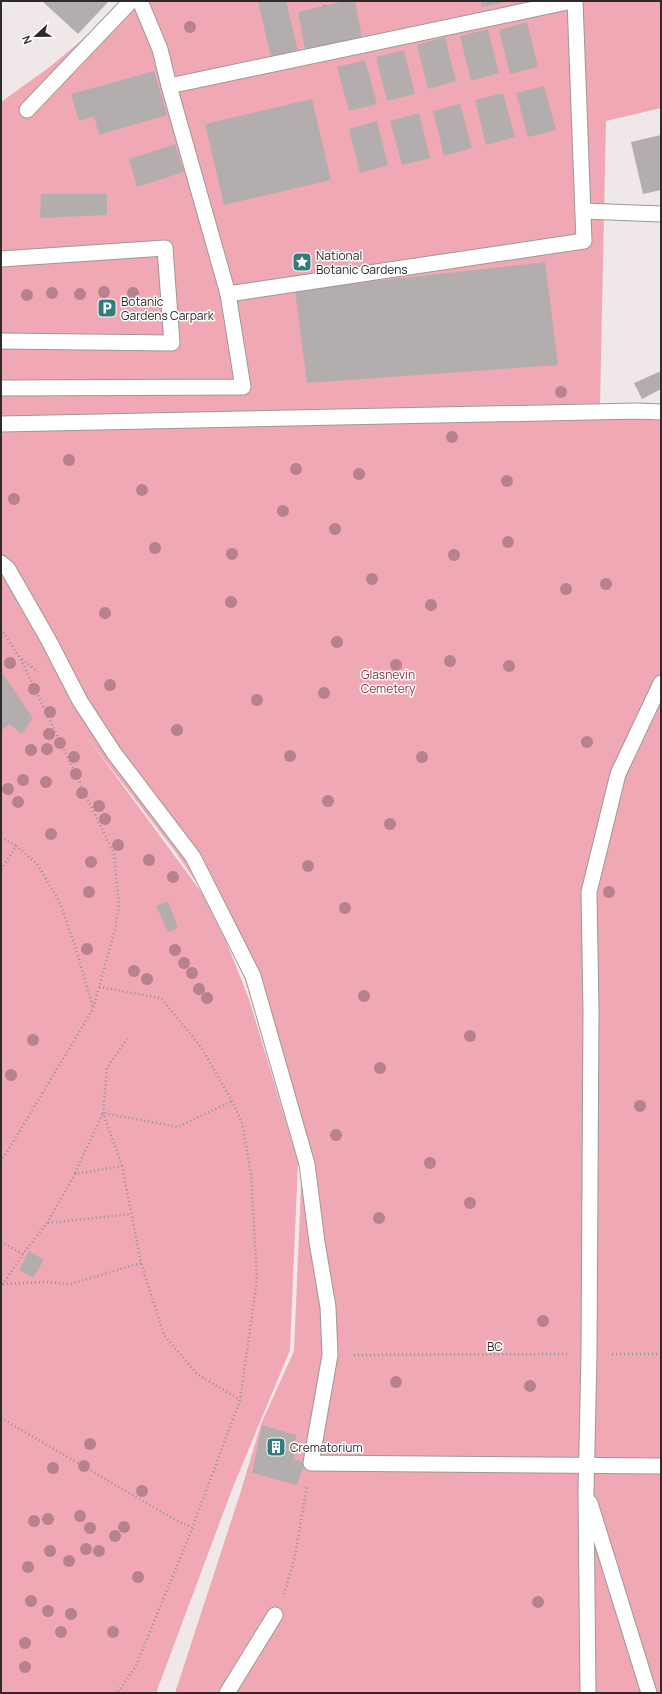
<svg xmlns="http://www.w3.org/2000/svg" width="662" height="1694" font-family="Manrope,sans-serif">
  <style>
    .green { fill: #f0a9b4 }
    .building { fill: #b4adae }
    .lines { fill: none; stroke-linecap: round; stroke-linejoin: round }
    .service-casing { stroke: #9e9798; stroke-width: 17 }
    .path { stroke: #969091; stroke-width: 2.5; stroke-dasharray: 1 3; stroke-linecap: butt }
    .service { stroke: #fff; stroke-width: 15 }
    .tree { fill: #b7818e }
    .labels { text-anchor: middle; dominant-baseline: central; stroke-width: 3; stroke-linejoin: round; paint-order: stroke }
    .poi-label { font-size: 12px; fill: #2d2a2b; stroke: #fff; text-anchor: start }
    .park-label { font-size: 12px; fill: #8a2e45; stroke: #fff }
    .street-label { font-size: 12px; fill: #2d2a2b; stroke: #fff }
  </style>
  <rect width="100%" height="100%" fill="#efe7e8"/>
  <polygon class="green" points="128,1 661,1 661,108 606,121 600,404 661,404 661,1693 175,1693 240,1494 261,1424 294,1351 302,1164 245,979 215,910 175,851 87,737 213,908 249,999 298,1162 290,1350 233,1487 156,1693 1,1693 1,577 3,579 1,576 1,102 51,66"/>
  <g class="building">
    <polygon points="42,1 109,1 78,34"/>
    <polygon points="261,1 286,1 298,50 271,57 258,2"/>
    <polygon points="345,1 355,1 362,38 305,49 298,12"/>
    <polygon points="480,1 505,1 505,2 482,7"/>
    <polygon points="527,22 538,67 510,74 499,30"/>
    <polygon points="488,29 499,73 471,81 460,36"/>
    <polygon points="445,37 456,81 428,89 417,45"/>
    <polygon points="404,50 415,94 387,101 376,57"/>
    <polygon points="365,60 377,104 349,111 337,67"/>
    <polygon points="154,71 167,115 99,135 94,116 79,121 71,94"/>
    <polygon points="544,86 556,130 528,137 516,93"/>
    <polygon points="503,93 515,137 486,145 475,100"/>
    <polygon points="312,99 331,180 224,205 205,124"/>
    <polygon points="460,104 472,148 444,156 433,111"/>
    <polygon points="419,113 430,158 402,165 390,121"/>
    <polygon points="377,121 388,165 360,173 349,129"/>
    <polygon points="661,135 661,190 643,194 631,142"/>
    <polygon points="175,144 184,172 137,187 129,159"/>
    <polygon points="41,194 107,194 107,215 40,218"/>
    <polygon points="545,262 558,365 307,383 295,290"/>
    <polygon points="661,371 661,389 642,399 634,383"/>
    <polygon points="1,671 33,718 22,734 9,724 1,731"/>
    <polygon points="168,901 178,928 168,932 156,906"/>
    <polygon points="29,1251 44,1260 33,1278 19,1270"/>
    <polygon points="262,1425 296,1435 294,1459 305,1463 297,1485 252,1473"/>
  </g>
  <g class="lines">
    <defs>
      <g id="service">
        <polyline points="169,86 572,1"/>
        <polyline points="27,110 131,1"/>
        <polyline points="583,211 661,214"/>
        <polyline points="1,259 165,248 172,343 1,341"/>
        <polyline points="228,294 584,241 575,1"/>
        <polyline points="1,388 243,387 228,294 169,86 160,49 140,1"/>
        <polyline points="1,424 638,411 661,412"/>
        <polyline points="1,563 8,569 48,639 80,701 114,753 193,857 253,976 307,1164 317,1242 328,1307 330,1355 311,1463 661,1466"/>
        <polyline points="590,1503 649,1693"/>
        <polyline points="227,1693 275,1615"/>
        <polyline points="588,1693 586,1492 589,1354 591,1011 589,892 618,774 661,683"/>
      </g>
    </defs>
    <use href="#service" class="service-casing"/>
    <g class="path">
      <polyline points="324,1 325,6"/>
      <polyline points="1,629 20,658 114,854 119,905 115,929 93,1009 1,1162"/>
      <polyline points="22,659 38,672"/>
      <polyline points="1,837 16,846 1,870"/>
      <polyline points="16,846 38,865 60,903 76,949 93,1008"/>
      <polyline points="99,987 161,998 201,1047 232,1101 242,1123 251,1174 257,1280 240,1400 190,1534 135,1668 117,1693"/>
      <polyline points="122,1166 103,1113 107,1068 127,1039"/>
      <polyline points="75,1173 103,1113 178,1127 232,1101"/>
      <polyline points="48,1223 131,1214"/>
      <polyline points="1,1242 23,1254 47,1223 75,1174 122,1166 141,1263 164,1335 197,1374 240,1400"/>
      <polyline points="23,1254 3,1284 44,1282 71,1284 141,1263"/>
      <polyline points="612,1354 661,1354"/>
      <polyline points="354,1355 567,1354"/>
      <polyline points="1,1418 179,1522 192,1527"/>
      <polyline points="284,1594 295,1556 307,1486"/>
    </g>
    <use href="#service" class="service"/>
  </g>
  <g class="tree">
    <circle cx="190" cy="27" r="6"/>
    <circle cx="104" cy="292" r="6"/>
    <circle cx="52" cy="293" r="6"/>
    <circle cx="133" cy="293" r="6"/>
    <circle cx="80" cy="294" r="6"/>
    <circle cx="27" cy="295" r="6"/>
    <circle cx="561" cy="392" r="6"/>
    <circle cx="452" cy="437" r="6"/>
    <circle cx="69" cy="460" r="6"/>
    <circle cx="296" cy="469" r="6"/>
    <circle cx="359" cy="474" r="6"/>
    <circle cx="507" cy="481" r="6"/>
    <circle cx="142" cy="490" r="6"/>
    <circle cx="14" cy="499" r="6"/>
    <circle cx="283" cy="511" r="6"/>
    <circle cx="335" cy="529" r="6"/>
    <circle cx="508" cy="542" r="6"/>
    <circle cx="155" cy="548" r="6"/>
    <circle cx="232" cy="554" r="6"/>
    <circle cx="454" cy="555" r="6"/>
    <circle cx="372" cy="579" r="6"/>
    <circle cx="606" cy="584" r="6"/>
    <circle cx="566" cy="589" r="6"/>
    <circle cx="231" cy="602" r="6"/>
    <circle cx="431" cy="605" r="6"/>
    <circle cx="105" cy="613" r="6"/>
    <circle cx="337" cy="642" r="6"/>
    <circle cx="450" cy="661" r="6"/>
    <circle cx="10" cy="663" r="6"/>
    <circle cx="396" cy="665" r="6"/>
    <circle cx="509" cy="666" r="6"/>
    <circle cx="110" cy="685" r="6"/>
    <circle cx="34" cy="689" r="6"/>
    <circle cx="324" cy="693" r="6"/>
    <circle cx="257" cy="700" r="6"/>
    <circle cx="50" cy="712" r="6"/>
    <circle cx="177" cy="730" r="6"/>
    <circle cx="49" cy="734" r="6"/>
    <circle cx="587" cy="742" r="6"/>
    <circle cx="60" cy="743" r="6"/>
    <circle cx="47" cy="749" r="6"/>
    <circle cx="31" cy="750" r="6"/>
    <circle cx="290" cy="756" r="6"/>
    <circle cx="74" cy="757" r="6"/>
    <circle cx="422" cy="757" r="6"/>
    <circle cx="76" cy="774" r="6"/>
    <circle cx="23" cy="780" r="6"/>
    <circle cx="46" cy="782" r="6"/>
    <circle cx="8" cy="789" r="6"/>
    <circle cx="82" cy="793" r="6"/>
    <circle cx="328" cy="801" r="6"/>
    <circle cx="18" cy="802" r="6"/>
    <circle cx="99" cy="806" r="6"/>
    <circle cx="105" cy="819" r="6"/>
    <circle cx="390" cy="824" r="6"/>
    <circle cx="51" cy="834" r="6"/>
    <circle cx="118" cy="845" r="6"/>
    <circle cx="149" cy="860" r="6"/>
    <circle cx="91" cy="862" r="6"/>
    <circle cx="308" cy="866" r="6"/>
    <circle cx="173" cy="877" r="6"/>
    <circle cx="89" cy="892" r="6"/>
    <circle cx="609" cy="892" r="6"/>
    <circle cx="345" cy="908" r="6"/>
    <circle cx="87" cy="949" r="6"/>
    <circle cx="175" cy="950" r="6"/>
    <circle cx="184" cy="963" r="6"/>
    <circle cx="134" cy="971" r="6"/>
    <circle cx="192" cy="973" r="6"/>
    <circle cx="147" cy="979" r="6"/>
    <circle cx="199" cy="989" r="6"/>
    <circle cx="364" cy="996" r="6"/>
    <circle cx="207" cy="998" r="6"/>
    <circle cx="470" cy="1036" r="6"/>
    <circle cx="33" cy="1040" r="6"/>
    <circle cx="380" cy="1068" r="6"/>
    <circle cx="11" cy="1075" r="6"/>
    <circle cx="640" cy="1106" r="6"/>
    <circle cx="336" cy="1135" r="6"/>
    <circle cx="430" cy="1163" r="6"/>
    <circle cx="470" cy="1203" r="6"/>
    <circle cx="379" cy="1218" r="6"/>
    <circle cx="543" cy="1321" r="6"/>
    <circle cx="396" cy="1382" r="6"/>
    <circle cx="530" cy="1386" r="6"/>
    <circle cx="90" cy="1444" r="6"/>
    <circle cx="84" cy="1466" r="6"/>
    <circle cx="53" cy="1468" r="6"/>
    <circle cx="142" cy="1491" r="6"/>
    <circle cx="80" cy="1516" r="6"/>
    <circle cx="48" cy="1519" r="6"/>
    <circle cx="34" cy="1521" r="6"/>
    <circle cx="124" cy="1527" r="6"/>
    <circle cx="90" cy="1528" r="6"/>
    <circle cx="115" cy="1536" r="6"/>
    <circle cx="86" cy="1549" r="6"/>
    <circle cx="50" cy="1551" r="6"/>
    <circle cx="99" cy="1551" r="6"/>
    <circle cx="69" cy="1561" r="6"/>
    <circle cx="28" cy="1567" r="6"/>
    <circle cx="138" cy="1577" r="6"/>
    <circle cx="31" cy="1601" r="6"/>
    <circle cx="538" cy="1602" r="6"/>
    <circle cx="48" cy="1611" r="6"/>
    <circle cx="71" cy="1614" r="6"/>
    <circle cx="61" cy="1632" r="6"/>
    <circle cx="113" cy="1632" r="6"/>
    <circle cx="25" cy="1643" r="6"/>
    <circle cx="25" cy="1667" r="6"/>
  </g>
  <defs>
    <symbol id="sight-square" viewBox="-11 -11 22 22"><rect x="-9" y="-9" width="18" height="18" rx="4" fill="#327b7e" stroke="#fff"/><path d="M0-6L1.8-2.2L6-1.7L2.9 1.2L3.7 5.4L0 3.3L-3.7 5.4L-2.9 1.2L-6-1.7L-1.8-2.2Z" fill="#fff"/></symbol>
    <symbol id="parking-square" viewBox="-11 -11 22 22"><rect x="-9" y="-9" width="18" height="18" rx="4" fill="#327b7e" stroke="#fff"/><path d="M-3.5-5.5H1a3.5 3.5 0 0 1 0 7H-1V5.5H-3.5ZM-1-3.4V-.6H.8a1.4 1.4 0 0 0 0-2.8Z" fill="#fff"/></symbol>
    <symbol id="building-square" viewBox="-11 -11 22 22"><rect x="-9" y="-9" width="18" height="18" rx="4" fill="#327b7e" stroke="#fff"/><path d="M-4-6H4V6H1V3H-1V6H-4ZM-2.5-4.3h1.7v1.8h-1.7ZM.8-4.3h1.7v1.8H.8ZM-2.5-1h1.7V.8h-1.7ZM.8-1h1.7V.8H.8Z" fill="#fff"/></symbol>
  </defs>
  <g fill-rule="evenodd">
    <use href="#sight-square" x="291" y="251" width="22" height="22"/>
    <use href="#parking-square" x="96" y="297" width="22" height="22"/>
    <use href="#building-square" x="265" y="1436" width="22" height="22"/>
  </g>
  <g class="labels">
    <g class="poi-label">
      <text x="316" y="255">National<tspan x="316" dy="14">Botanic Gardens</tspan></text>
      <text x="121" y="301">Botanic<tspan x="121" dy="14">Gardens Carpark</tspan></text>
      <text x="290" y="1447">Crematorium</text>
    </g>
    <g class="park-label">
      <text x="388" y="674">Glasnevin<tspan x="388" dy="14">Cemetery</tspan></text>
    </g>
    <g class="street-label">
      <text x="495" y="1346">BC</text>
    </g>
  </g>
  <rect width="662" height="1694" fill="none" stroke="#2d2a2b" stroke-width="4"/>
  <g transform="translate(36 36) rotate(248)" stroke="#ffffff" stroke-width="3" paint-order="stroke">
  <path d="M0-3L7 15L0 10L-7 15Z" fill="#2d2a2b"/>
  <text y="-6" font-size="11" font-weight="bold" text-anchor="middle" fill="#2d2a2b">N</text>
  </g>
</svg>
